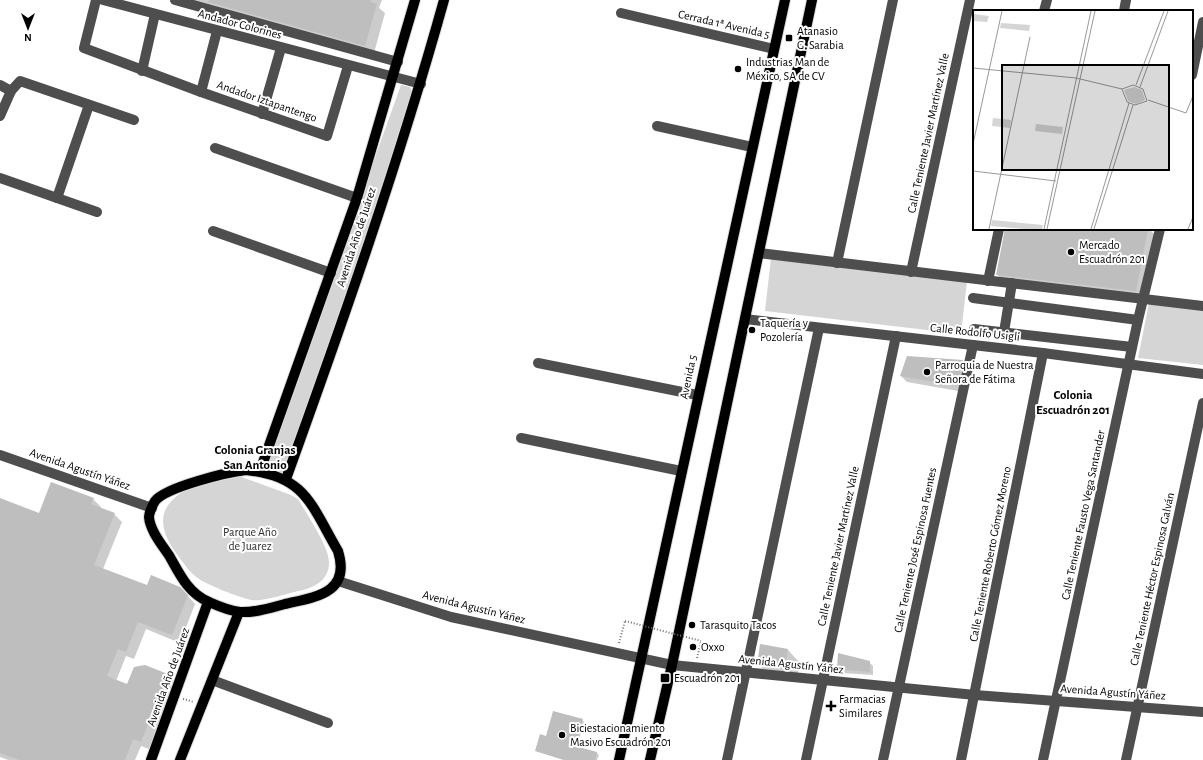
<svg xmlns="http://www.w3.org/2000/svg" width="1203" height="760" font-family="'Alegreya Sans',sans-serif">
  <style>
    .green { fill: #d5d5d5 }
    .shadow { fill: #0003 }
    .building { fill: #bebebe }
    .lines { fill: none; stroke-linecap: round; stroke-linejoin: round }
    .major-casing { stroke: #dbdbdb; stroke-width: 12 }
    .path { stroke: #707070; stroke-width: 2; stroke-dasharray: 1 2; stroke-linecap: butt }
    .minor { stroke: #4e4e4e; stroke-width: 10 }
    .major { stroke: #000; stroke-width: 10 }
    .path-bridge { stroke: #707070; stroke-width: 2; stroke-dasharray: 1 2; stroke-linecap: butt }
    .poi-dot { fill: #000; stroke: #fff; stroke-width: 1.5 }
    .labels { text-anchor: middle; dominant-baseline: central; stroke-width: 4; stroke-linejoin: round; paint-order: stroke }
    .street-label { font-size: 12px; fill: #000; stroke: #fff }
    .poi-label { font-size: 12px; fill: #000; stroke: #fff; text-anchor: start }
    .park-label { font-size: 12px; fill: #2c2c2c; stroke: #fff }
    .neighbourhood-label { font-size: 13px; font-weight: bold; fill: #000; stroke: #fff }
    .inset-road { fill: none; stroke: #999; stroke-width: 1 }
    .view { fill: #000; fill-opacity: 0.15; stroke: #000; stroke-width: 2 }
    .inset-edge { fill: none; stroke: #000; stroke-width: 2 }
  </style>
  <rect width="100%" height="100%" fill="#fff"/>
  <g class="green">
    <polygon points="401,85 410,87 414,95 286,476 263,468"/>
    <polygon points="771,258 967,281 961,334 765,311"/>
    <polygon points="1149,303 1203,310 1203,365 1138,358"/>
    <path d="M239,476L291,495L298,499C306,513 328,545 329,561C330,580 314,588 298,591C286,594 262,602 251,600C238,597 204,584 195,576C190,572 185,565 181,560C164,538 151,513 181,493C192,486 225,480 239,476Z"/>
  </g>
  <g class="shadow">
    <polygon points="178,0 382,0 379,8 385,13 374,53"/>
    <polygon points="1005,229 1149,229 1156,236 1144,299 1005,283 997,274"/>
    <polygon points="963,361 969,367 964,392 907,382 901,376"/>
    <polygon points="0,499 40,514 93,499 101,507 100,509 114,514 122,522 103,569 148,587 180,587 195,604 180,643 146,629 134,659 126,656 116,681 128,685 167,674 175,682 149,749 141,746 135,760 8,760 0,757"/>
    <polygon points="761,645 788,650 800,663 797,678 771,677 758,664"/>
    <polygon points="869,662 873,666 873,675 842,673 838,669"/>
    <polygon points="582,720 584,722 577,747 597,753 599,755 597,760 563,760 536,751 547,737"/>
  </g>
  <g class="building">
    <polygon points="209,0 371,0 371,2 377,4 365,46 208,2"/>
    <polygon points="1005,229 1148,229 1136,291 996,275"/>
    <polygon points="907,356 963,360 957,386 900,376"/>
    <polygon points="51,482 94,498 91,504 115,513 94,565 147,585 151,575 180,587 188,595 172,635 138,622 126,652 118,649 107,676 127,684 134,667 145,665 168,674 141,742 133,739 125,760 19,760 0,753 0,498 39,513"/>
    <polygon points="760,644 788,649 785,666 757,665"/>
    <polygon points="838,653 870,661 870,672 837,669"/>
    <polygon points="553,711 583,719 575,746 597,752 595,760 565,760 535,751 540,734 546,736"/>
  </g>
  <g class="lines">
    <defs>
      <g id="major">
        <path d="M246,470C306,476 311,505 338,551C351,593 316,597 285,604C270,608 255,613 240,612C231,611 218,606 209,602C189,594 180,575 170,557C163,546 150,531 149,517C149,513 153,504 155,501C166,487 228,472 246,470Z"/>
        <polyline points="260,471 357,198 415,0"/>
        <path d="M286,479C343,321 399,162 444,0"/>
        <polyline points="151,760 208,602"/>
        <polyline points="180,760 239,612"/>
        <polyline points="619,760 785,0"/>
        <polyline points="650,760 672,665 812,0"/>
      </g>
    </defs>
    <use href="#major" class="major-casing"/>
    <g class="path">
      <polyline points="619,643 625,621"/>
      <polyline points="697,658 701,641"/>
      <polyline points="183,699 194,702"/>
    </g>
    <g class="minor">
      <polyline points="96,0 84,48 201,92 327,136 348,66"/>
      <polyline points="103,0 421,84"/>
      <polyline points="175,0 398,62"/>
      <polyline points="1044,11 1047,0"/>
      <polyline points="1124,11 1126,0"/>
      <polyline points="621,13 774,49"/>
      <polyline points="142,71 155,14"/>
      <polyline points="1192,75 1203,22"/>
      <polyline points="0,85 11,91"/>
      <polyline points="201,92 217,31"/>
      <polyline points="262,114 281,48"/>
      <polyline points="0,116 11,91 20,81 134,120"/>
      <polyline points="657,126 752,147"/>
      <polyline points="215,148 357,198"/>
      <polyline points="0,178 97,212"/>
      <polyline points="57,198 89,105"/>
      <polyline points="213,231 331,273"/>
      <polyline points="759,253 1203,306"/>
      <polyline points="837,263 893,0"/>
      <polyline points="911,272 970,0"/>
      <polyline points="988,281 999,229"/>
      <polyline points="973,298 1138,320"/>
      <polyline points="745,319 1043,353 1203,374"/>
      <polyline points="974,329 1132,347"/>
      <polyline points="1004,332 1012,283"/>
      <polyline points="538,363 697,395"/>
      <polyline points="521,438 681,471"/>
      <polyline points="0,455 152,508"/>
      <polyline points="338,581 451,617 672,665 975,695 1203,712"/>
      <polyline points="212,680 328,723"/>
      <polyline points="727,760 819,328"/>
      <polyline points="806,760 896,336"/>
      <polyline points="883,760 973,345"/>
      <polyline points="961,760 1043,353"/>
      <polyline points="1043,760 1138,320 1160,229"/>
      <polyline points="1126,760 1203,403"/>
    </g>
    <use href="#major" class="major"/>
    <polyline class="path-bridge" points="625,621 701,641"/>
  </g>
  <g class="poi-dot">
    <rect x="785" y="34" width="8" height="8" rx="2"/>
    <circle cx="738" cy="69" r="4"/>
    <circle cx="1071" cy="252" r="4"/>
    <circle cx="752" cy="330" r="4"/>
    <circle cx="927" cy="372" r="4"/>
    <circle cx="692" cy="625" r="4"/>
    <circle cx="693" cy="647" r="4"/>
    <rect x="660" y="673" width="10" height="10" rx="2"/>
    <path d="M829 700h4v4h4v4h-4v4h-4v-4h-4v-4h4z"/>
    <circle cx="562" cy="735" r="4"/>
  </g>
  <g class="labels">
    <g class="street-label">
      <text transform="translate(240 24) rotate(15)">Andador Colorines</text>
      <text transform="translate(724 24) rotate(13)">Cerrada 1ª Avenida 5</text>
      <text transform="translate(267 101) rotate(19)">Andador Iztapantengo</text>
      <text transform="translate(928 133) rotate(-78)">Calle Teniente Javier Martínez Valle</text>
      <text transform="translate(356 237) rotate(-72)">Avenida Año de Juárez</text>
      <text transform="translate(975 332) rotate(6)">Calle Rodolfo Usigli</text>
      <text transform="translate(688 377) rotate(-78)">Avenida 5</text>
      <text transform="translate(80 469) rotate(19)">Avenida Agustín Yáñez</text>
      <text transform="translate(1083 515) rotate(-78)">Calle Teniente Fausto Vega Santander</text>
      <text transform="translate(838 546) rotate(-78)">Calle Teniente Javier Martínez Valle</text>
      <text transform="translate(915 550) rotate(-78)">Calle Teniente José Espinosa Fuentes</text>
      <text transform="translate(990 554) rotate(-79)">Calle Teniente Roberto Gómez Moreno</text>
      <text transform="translate(1152 579) rotate(-78)">Calle Teniente Héctor Espinosa Galván</text>
      <text transform="translate(474 607) rotate(14)">Avenida Agustín Yáñez</text>
      <text transform="translate(791 664) rotate(6)">Avenida Agustín Yáñez</text>
      <text transform="translate(168 677) rotate(-70)">Avenida Año de Juárez</text>
      <text transform="translate(1113 692) rotate(4)">Avenida Agustín Yáñez</text>
    </g>
    <g class="poi-label">
      <text x="797" y="31">Atanasio<tspan x="797" dy="14">G. Sarabia</tspan></text>
      <text x="746" y="62">Industrias Man de<tspan x="746" dy="14">México, SA de CV</tspan></text>
      <text x="1079" y="245">Mercado<tspan x="1079" dy="14">Escuadrón 201</tspan></text>
      <text x="760" y="323">Taquería y<tspan x="760" dy="14">Pozolería</tspan></text>
      <text x="935" y="365">Parroquia de Nuestra<tspan x="935" dy="14">Señora de Fátima</tspan></text>
      <text x="700" y="625">Tarasquito Tacos</text>
      <text x="701" y="647">Oxxo</text>
      <text x="674" y="678">Escuadrón 201</text>
      <text x="839" y="699">Farmacias<tspan x="839" dy="14">Similares</tspan></text>
      <text x="570" y="728">Biciestacionamiento<tspan x="570" dy="14">Masivo Escuadrón 201</tspan></text>
    </g>
    <g class="park-label">
      <text x="250" y="532">Parque Año<tspan x="250" dy="14">de Juarez</tspan></text>
    </g>
    <g class="neighbourhood-label">
      <text x="1073" y="395">Colonia<tspan x="1073" dy="15">Escuadrón 201</tspan></text>
      <text x="255" y="450">Colonia Granjas<tspan x="255" dy="15">San Antonio</tspan></text>
    </g>
  </g>
  <g transform="translate(973 10)">
    <rect width="220" height="220" fill="#fff"/>
    <path d="M0,4L16,6L14,12L0,11ZM28,13L57,15L56,21L27,18ZM161,77L169,80L172,90L163,94L155,91L151,80ZM20,108L38,110L37,118L19,116ZM63,114L90,117L89,124L62,121ZM19,210L49,213L70,215L69,219H52L18,216Z" fill="#d5d5d5"/>
    <path class="inset-road" d="M0,58L103,68L149,79M160,75L170,79L174,91L162,95L154,92L149,79ZM163,75L191,1M167,77L195,1M175,90L213,103L220,86M0,134L29,1M0,161L83,171M16,219L57,27M71,219L118,1M74,219L122,1M118,219L156,93M121,219L160,95M215,219L220,207"/>
    <path class="view" d="M29,55H196V160H29Z"/>
    <rect width="220" height="220" class="inset-edge"/>
  </g>
  <g transform="translate(28 28) rotate(180)" stroke="#ffffff" stroke-width="3" paint-order="stroke">
  <path d="M0-3L7 15L0 10L-7 15Z" fill="#000000"/>
  <text y="-6" font-size="11" font-weight="bold" text-anchor="middle" fill="#000000">N</text>
  </g>
</svg>
